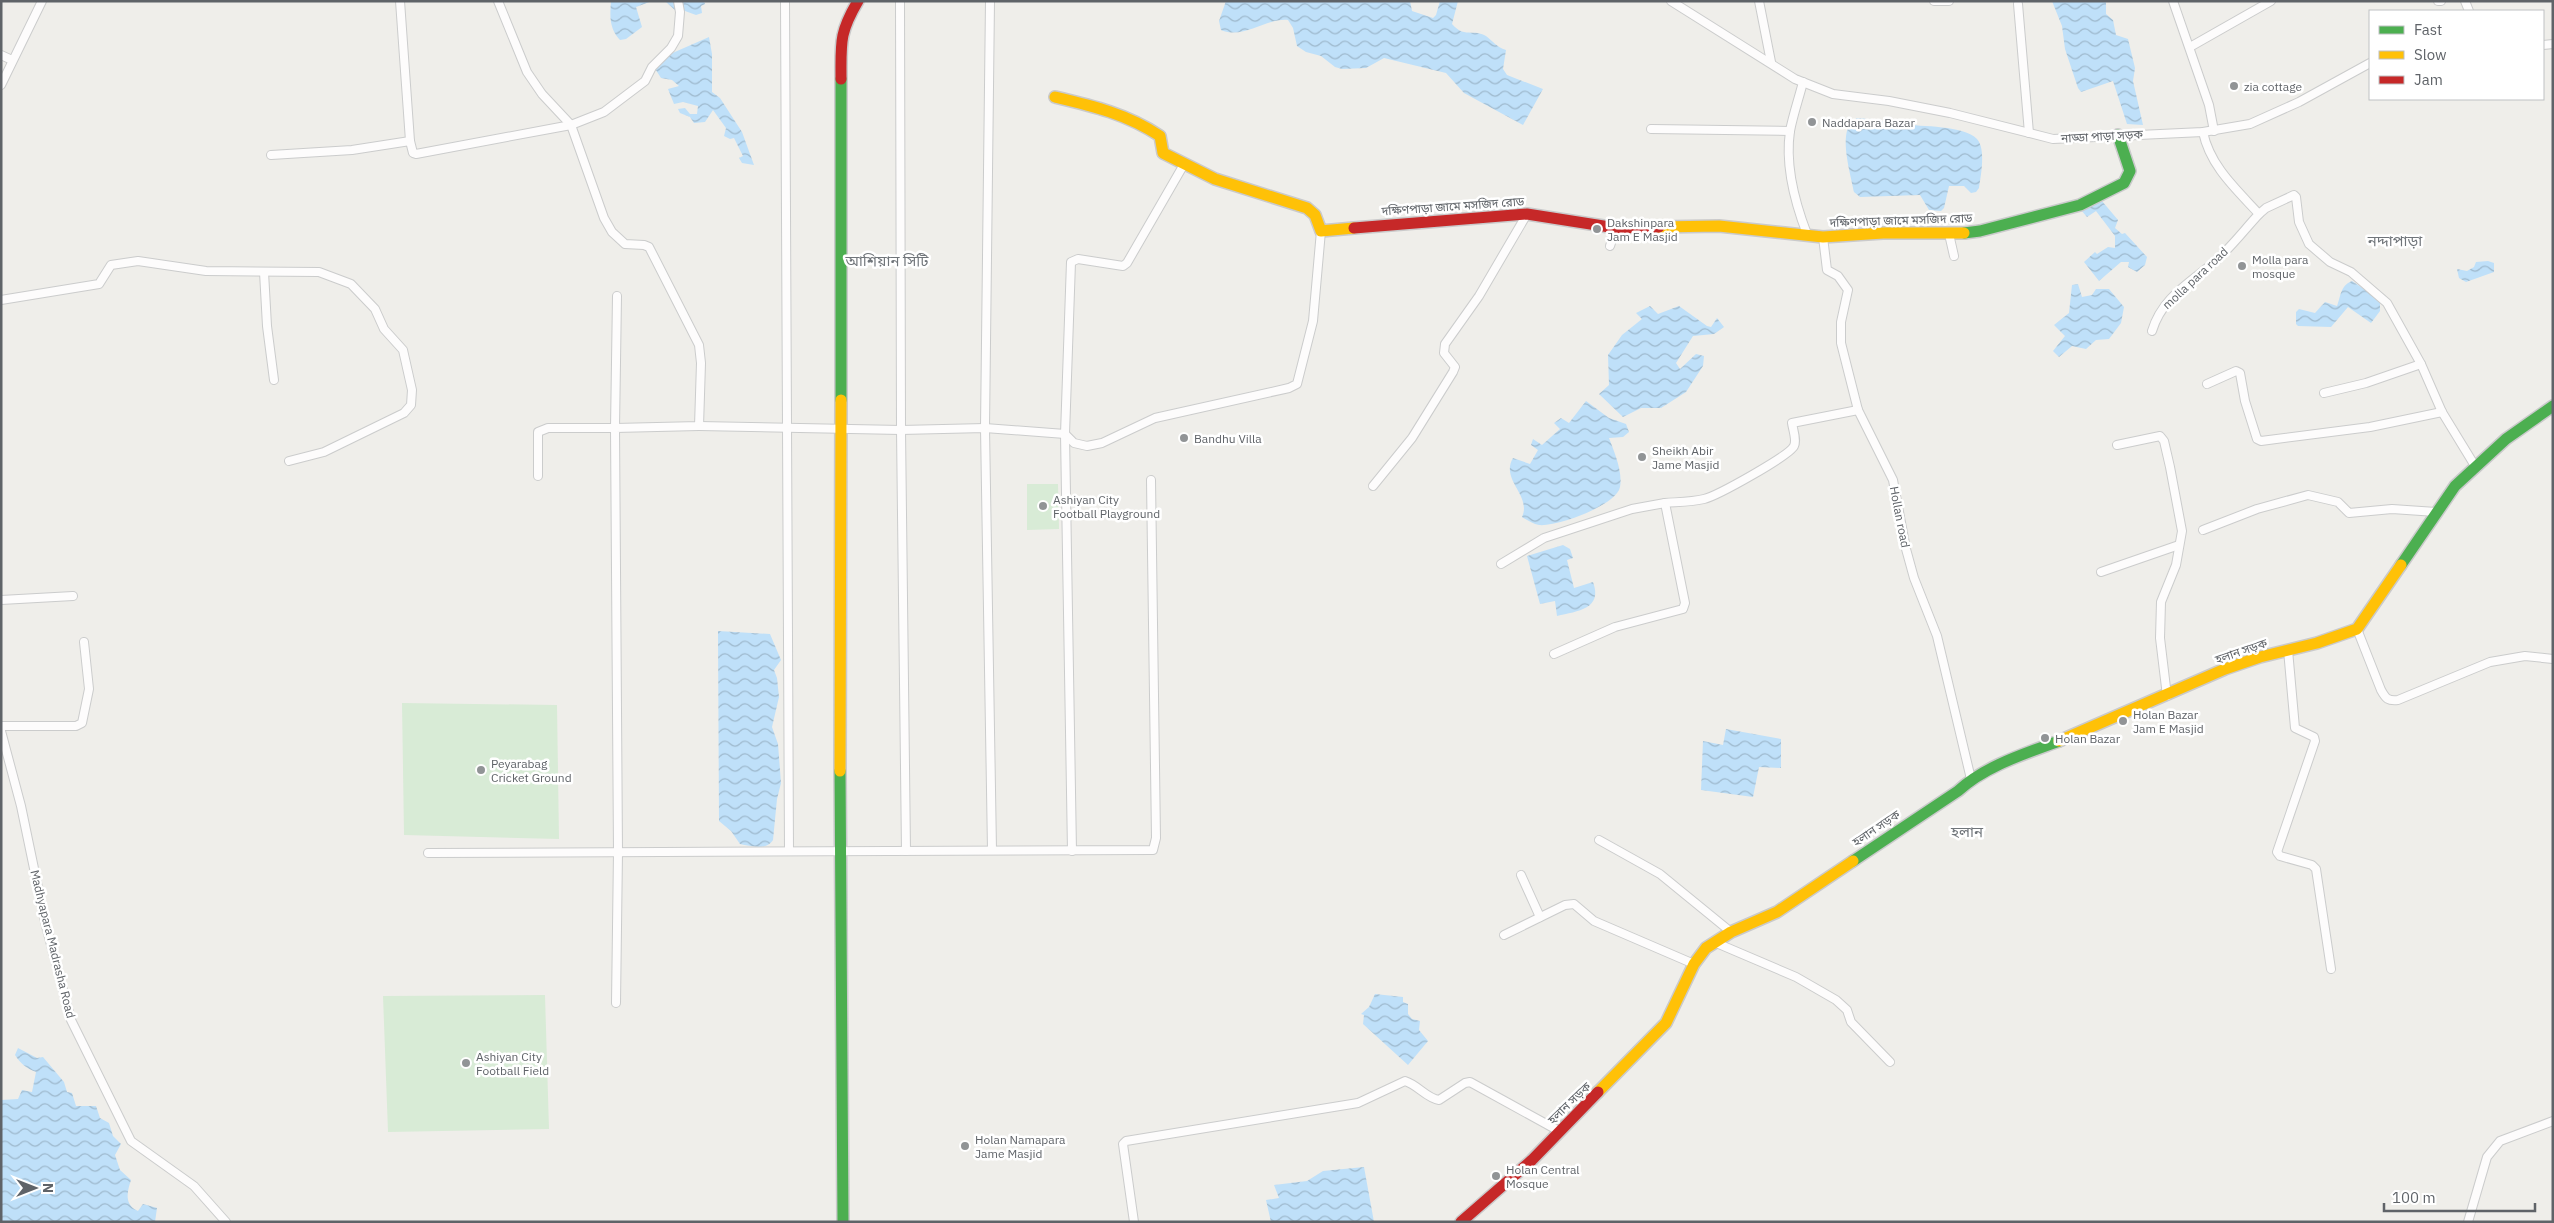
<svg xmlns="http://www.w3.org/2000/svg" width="2554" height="1223" font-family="'IBM Plex Sans','Noto Sans Bengali',sans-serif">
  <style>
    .green { fill: #d8ebd6 }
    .water { fill: url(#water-waves) }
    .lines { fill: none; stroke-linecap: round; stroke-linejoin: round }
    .street-casing { stroke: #cbcccc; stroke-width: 10 }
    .fast-casing { stroke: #cacacb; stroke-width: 14 }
    .slow-casing { stroke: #cacacb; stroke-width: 14 }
    .jam-casing { stroke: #cacacb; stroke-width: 14 }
    .street { stroke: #fdfcfc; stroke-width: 8 }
    .fast { stroke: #4caf50; stroke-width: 11 }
    .slow { stroke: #ffc107; stroke-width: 11 }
    .jam { stroke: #c62828; stroke-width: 11 }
    .poi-dot { fill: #919496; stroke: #fff; stroke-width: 2 }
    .labels { text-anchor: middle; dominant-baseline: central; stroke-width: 5; stroke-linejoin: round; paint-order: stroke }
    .poi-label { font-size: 12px; fill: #5f6368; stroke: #fff; text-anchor: start }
    .street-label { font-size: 12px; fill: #5f6368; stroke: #fff }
    .quarter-label { font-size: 15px; fill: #70757a; stroke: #fff }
  </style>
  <defs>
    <pattern id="water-waves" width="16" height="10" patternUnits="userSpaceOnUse" patternTransform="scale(1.25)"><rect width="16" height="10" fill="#bfe0f9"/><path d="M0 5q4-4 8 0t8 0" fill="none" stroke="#9eb9cd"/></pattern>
  </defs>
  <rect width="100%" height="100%" fill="#efeeea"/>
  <g class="green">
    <polygon points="1027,484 1058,484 1059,529 1027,530"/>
    <polygon points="402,703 557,705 559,839 404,835"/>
    <polygon points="545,995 549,1129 388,1132 383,996"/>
  </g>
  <g class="water">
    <path d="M611,1H652L636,7L642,27L626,39L620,40C609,28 610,16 611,1Z"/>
    <polygon points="665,1 704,1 705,4 701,6 702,13 696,15 685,11 677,12"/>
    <path d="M1226,1H1410L1412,11L1433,18L1436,15L1440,1H1458L1452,24C1465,39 1473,28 1486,36C1493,41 1496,47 1506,50L1503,69L1507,75L1543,89L1523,125L1464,93L1446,73L1384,58L1366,68L1342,69L1335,67L1321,56L1306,52L1297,46L1293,28L1288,20C1265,18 1244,40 1221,30L1219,21Z"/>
    <polygon points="2052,1 2106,1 2106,14 2113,20 2116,35 2128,39 2135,68 2133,81 2143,125 2127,124 2113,81 2081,92 2078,88 2065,49 2062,26"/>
    <polygon points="709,37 712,54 712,92 720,98 742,132 754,165 742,163 739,158 743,156 734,138 730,139 724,136 726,128 713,110 705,122 694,123 690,117 680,113 678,109 685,108 690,114 697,114 698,106 683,102 674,104 668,89 679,86 672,80 661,78 654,67 668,55"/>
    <path d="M1858,118C1873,119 1888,123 1903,124C1921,127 1964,125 1977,139C1986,149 1981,175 1979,188L1976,192L1971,193L1964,186H1949L1944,208L1941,211L1929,210L1920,195L1860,197L1854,192C1851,174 1835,125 1858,118Z"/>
    <polygon points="2102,201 2118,220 2115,228 2122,234 2125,233 2147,257 2145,265 2137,272 2128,267 2129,262 2121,262 2099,281 2084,262 2095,252 2097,254 2108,247 2115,248 2115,236 2096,211 2087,217 2081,210"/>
    <polygon points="2488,261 2494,263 2494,272 2466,282 2459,278 2457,269 2467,271 2474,267 2476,262"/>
    <path d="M2352,281L2370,293L2380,303V311L2371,323L2348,307L2331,327L2298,326L2296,324V312L2299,309L2315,313L2325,302L2337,306C2341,296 2340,286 2352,281Z"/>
    <polygon points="2078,284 2082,297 2092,295 2096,289 2109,289 2124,307 2121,323 2109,339 2096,340 2086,349 2072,346 2059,357 2053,351 2065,336 2054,325 2069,313 2072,285"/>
    <polygon points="1650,306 1658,314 1679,306 1707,326 1711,327 1717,318 1724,327 1714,334 1693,336 1676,363 1680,369 1696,354 1704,356 1703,366 1686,392 1661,408 1641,408 1623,417 1599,394 1609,385 1608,355 1622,335 1642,319 1636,313"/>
    <path d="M1586,401L1609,418L1626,424L1629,432L1623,437L1609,438C1614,451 1623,472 1620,487C1617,505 1557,527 1539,525C1533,524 1527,520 1522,517C1532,495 1500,480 1513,458L1530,464L1538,450L1531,445L1533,439L1542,445L1560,429L1554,423L1561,418L1569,423Z"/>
    <path d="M1563,545L1570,549L1573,558L1567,560L1574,588L1593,582C1603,609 1578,611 1557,616L1555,601L1540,604L1527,556Z"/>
    <path d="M718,631L770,634L781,660L774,670L777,678L779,697L772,727L778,744L781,783L777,799L773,840C766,851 751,846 740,844L731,831L719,821Z"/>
    <polygon points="1726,729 1781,739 1781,768 1759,767 1753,797 1701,790 1703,741 1723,745"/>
    <polygon points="1375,994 1403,997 1403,1002 1408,1004 1408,1014 1412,1019 1420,1021 1419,1030 1428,1041 1408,1065 1363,1024 1364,1015 1361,1014 1369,1007"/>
    <path d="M18,1048L37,1058L43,1057L64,1082L67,1092L72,1093L76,1106H96L100,1118L109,1123L113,1136L121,1144L115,1155L120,1170L131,1180C127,1192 124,1205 138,1211L143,1204L157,1208L155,1222H1V1100L18,1099L22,1090L32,1092L36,1072C26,1068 21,1064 15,1055Z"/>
    <polygon points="1364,1167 1374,1222 1271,1222 1266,1200 1279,1198 1274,1185 1307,1181 1323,1171"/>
  </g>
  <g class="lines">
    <defs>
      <g id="street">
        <polyline points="400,1 410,141 413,153 416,154 571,125 604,112 645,81 652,67 671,48 678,36 680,12 678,1"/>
        <polyline points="498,1 527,72 542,94 571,125 604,218 612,232 625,244 644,245 649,247 699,345 701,363 699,426 615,428 618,852 616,1003"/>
        <polyline points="785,1 789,851"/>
        <polyline points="900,1 901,430 906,851"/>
        <polyline points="990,1 985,428 992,850"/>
        <polyline points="1671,1 1795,79 1833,94 1889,101 1950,113 2053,139 2203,132 2250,124 2299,102 2370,63"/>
        <polyline points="1759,1 1771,62"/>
        <polyline points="1934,1 1949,1"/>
        <polyline points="2173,1 2209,105 2214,131"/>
        <polyline points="2438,1 2441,1"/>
        <polyline points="2465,1 2469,11"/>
        <polyline points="2018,4 2029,133"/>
        <polyline points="2543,45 2553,44"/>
        <polyline points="2190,47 2271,1"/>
        <polyline points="1,55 12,60"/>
        <path d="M1803,82C1799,98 1793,115 1790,131C1785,165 1795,203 1807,234"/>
        <polyline points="1,85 42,1"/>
        <polyline points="1651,129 1790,131"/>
        <polyline points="271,155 352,150 410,141"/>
        <polyline points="2259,214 2266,208 2294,195 2296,197 2299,222 2309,244 2330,262 2351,272 2387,303 2421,364 2442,412 2475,466"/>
        <polyline points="1949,234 1954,256"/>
        <polyline points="1823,237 1827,270 1838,276 1848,290 1841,322 1841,343 1858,410 1893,480 1906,549 1914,578 1937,636 1971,779"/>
        <polyline points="1610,246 1616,228"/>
        <polyline points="264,272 267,326 274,380"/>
        <polyline points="1,300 99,284 111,265 138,261 206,271 319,272 351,284 375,309 384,329 403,350 412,390 411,405 404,413 324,452 289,461"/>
        <path d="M2152,331C2162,298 2188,284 2213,263C2230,249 2244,230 2259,214C2236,189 2210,166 2203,132"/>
        <polyline points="2207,384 2236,371 2240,373 2245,401 2257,439 2261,441 2370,427 2442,412"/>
        <polyline points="2324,393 2366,383 2421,364"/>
        <polyline points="699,426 901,430 985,428 1065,434 1074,443 1087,446 1102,443 1155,418 1289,388 1297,384 1313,321 1321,231"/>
        <polyline points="2117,445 2160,436 2164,441 2170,467 2182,531 2176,565 2161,602 2160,638 2167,696"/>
        <polyline points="538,476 538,432 548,428 615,428 617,296"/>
        <polyline points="1373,486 1412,438 1453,372 1455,367 1444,353 1445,344 1479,296 1527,214"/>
        <polyline points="2203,530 2257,509 2308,495 2338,502 2349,513 2392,509 2436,512"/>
        <polyline points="1501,564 1544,538 1632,509 1665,503"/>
        <polyline points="2101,572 2179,545"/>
        <polyline points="1,600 73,596"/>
        <path d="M2357,629L2381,690C2386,699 2388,701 2398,700L2490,662L2525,656L2553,659"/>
        <polyline points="2288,650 2295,728 2314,737 2315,741 2277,852 2280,856 2312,865 2316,869 2331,969"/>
        <path d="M1554,654L1615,627L1683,609L1685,603L1665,503C1678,502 1692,502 1704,499C1717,496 1789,456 1794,446C1797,440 1793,430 1792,423L1858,410"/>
        <polyline points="1,726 76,726 82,723 89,689 84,642"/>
        <polyline points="1,731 21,806 46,926 71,1020 131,1141 194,1186 226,1222"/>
        <polyline points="1599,840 1660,874 1731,932"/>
        <polyline points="1072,851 1065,434 1071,262 1078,259 1123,266 1127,263 1183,166"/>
        <polyline points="428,853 1153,850 1156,838 1151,480"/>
        <polyline points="1521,875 1540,917"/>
        <polyline points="1504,935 1565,905 1574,904 1594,921 1694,964"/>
        <polyline points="1714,942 1796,977 1836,1000 1847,1010 1851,1022 1890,1062"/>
        <path d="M1134,1222L1123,1144L1126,1141L1358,1103L1405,1081C1418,1085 1426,1098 1439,1100L1465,1083L1470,1082L1559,1131"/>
        <polyline points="2468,1222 2487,1157 2500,1141 2553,1121"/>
      </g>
      <g id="fast">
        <polyline points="1964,233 1980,231 2080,205 2124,183 2130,171 2118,135"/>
        <polyline points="841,400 841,79"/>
        <polyline points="2401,565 2455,486 2506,439 2553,406"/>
        <polyline points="840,771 843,1222"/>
        <path d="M1853,861L1958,791C1985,766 2024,754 2059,741"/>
      </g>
      <g id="slow">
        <path d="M1055,97C1093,106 1127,114 1160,136L1163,153L1215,179L1307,208L1315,215L1321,231L1354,228"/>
        <polyline points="1659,227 1719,226 1823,237 1883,233 1964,233"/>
        <polyline points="2059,741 2225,669 2260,657 2317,643 2357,629 2401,565"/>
        <polyline points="840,771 841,400"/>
        <polyline points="1598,1092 1666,1023 1694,964 1706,948 1731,932 1777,912 1853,861"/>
      </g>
      <g id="jam">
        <path d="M841,79C841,43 839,33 858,1"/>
        <polyline points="1354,228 1527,214 1616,228 1659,227"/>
        <polyline points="1461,1222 1532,1160 1598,1092"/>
      </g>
    </defs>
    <use href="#street" class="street-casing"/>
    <use href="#fast" class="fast-casing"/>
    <use href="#slow" class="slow-casing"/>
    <use href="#jam" class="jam-casing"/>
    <use href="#street" class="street"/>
    <use href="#fast" class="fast"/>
    <use href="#slow" class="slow"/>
    <use href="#jam" class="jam"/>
  </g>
  <g class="poi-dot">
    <circle cx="2234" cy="86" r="5"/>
    <circle cx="1812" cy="122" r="5"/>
    <circle cx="1597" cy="229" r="5"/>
    <circle cx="2242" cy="266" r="5"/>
    <circle cx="1184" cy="438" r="5"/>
    <circle cx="1642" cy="457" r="5"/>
    <circle cx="1043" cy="506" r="5"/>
    <circle cx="2123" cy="721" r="5"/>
    <circle cx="2045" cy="738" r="5"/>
    <circle cx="481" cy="770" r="5"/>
    <circle cx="466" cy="1063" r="5"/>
    <circle cx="965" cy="1146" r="5"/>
    <circle cx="1496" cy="1176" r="5"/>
  </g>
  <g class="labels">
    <g class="poi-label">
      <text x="2244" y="86">zia cottage</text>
      <text x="1822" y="122">Naddapara Bazar</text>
      <text x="1607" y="222">Dakshinpara<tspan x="1607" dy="14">Jam E Masjid</tspan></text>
      <text x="2252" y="259">Molla para<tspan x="2252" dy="14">mosque</tspan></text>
      <text x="1194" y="438">Bandhu Villa</text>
      <text x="1652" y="450">Sheikh Abir<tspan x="1652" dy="14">Jame Masjid</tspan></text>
      <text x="1053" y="499">Ashiyan City<tspan x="1053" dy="14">Football Playground</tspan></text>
      <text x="2133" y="714">Holan Bazar<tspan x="2133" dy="14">Jam E Masjid</tspan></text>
      <text x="2055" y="738">Holan Bazar</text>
      <text x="491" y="763">Peyarabag<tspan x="491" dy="14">Cricket Ground</tspan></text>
      <text x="476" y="1056">Ashiyan City<tspan x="476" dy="14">Football Field</tspan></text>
      <text x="975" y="1139">Holan Namapara<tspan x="975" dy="14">Jame Masjid</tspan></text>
      <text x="1506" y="1169">Holan Central<tspan x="1506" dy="14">Mosque</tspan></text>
    </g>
    <g class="street-label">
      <text transform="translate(2102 136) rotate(-3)">নাড্ডা পাড়া সড়ক</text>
      <text transform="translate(1453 206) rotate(-4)">দক্ষিণপাড়া জামে মসজিদ রোড</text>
      <text transform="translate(1901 220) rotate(-2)">দক্ষিণপাড়া জামে মসজিদ রোড</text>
      <text transform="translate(2195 278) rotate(-43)">molla para road</text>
      <text transform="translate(1900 517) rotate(79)">Hollan road</text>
      <text transform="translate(2241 651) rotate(-19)">হলান সড়ক</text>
      <text transform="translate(1876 828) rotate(-34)">হলান সড়ক</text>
      <text transform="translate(53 944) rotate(76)">Madhyapara Madrasha Road</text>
      <text transform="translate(1569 1103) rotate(-44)">হলান সড়ক</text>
    </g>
    <g class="quarter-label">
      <text x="2395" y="240">নদ্দাপাড়া</text>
      <text x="887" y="260">আশিয়ান সিটি</text>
      <text x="1967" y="831">হলান</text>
    </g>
  </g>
  <rect width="2554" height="1223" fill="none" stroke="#5f6368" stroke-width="5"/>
  <rect x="2369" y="10" width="175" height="90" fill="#ffffff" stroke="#bfc1c3"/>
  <rect x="2379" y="26" width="25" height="8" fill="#4caf50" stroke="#bfc1c3"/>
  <text x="2414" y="35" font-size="15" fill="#5f6368">Fast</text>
  <rect x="2379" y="51" width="25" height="8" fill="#ffc107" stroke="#bfc1c3"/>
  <text x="2414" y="60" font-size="15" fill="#5f6368">Slow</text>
  <rect x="2379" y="76" width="25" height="8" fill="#c62828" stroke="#bfc1c3"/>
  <text x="2414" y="85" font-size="15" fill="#5f6368">Jam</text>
  <g transform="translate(35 1188) rotate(90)" stroke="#ffffff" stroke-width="4" paint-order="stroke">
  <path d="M0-4L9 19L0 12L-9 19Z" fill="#5f6368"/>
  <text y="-8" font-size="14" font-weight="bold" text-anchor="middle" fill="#5f6368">N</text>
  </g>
  <path d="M2384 1203v8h151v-8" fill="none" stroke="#5f6368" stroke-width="2.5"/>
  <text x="2392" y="1203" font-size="15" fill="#5f6368" stroke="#ffffff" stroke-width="4" paint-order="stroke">100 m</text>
</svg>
